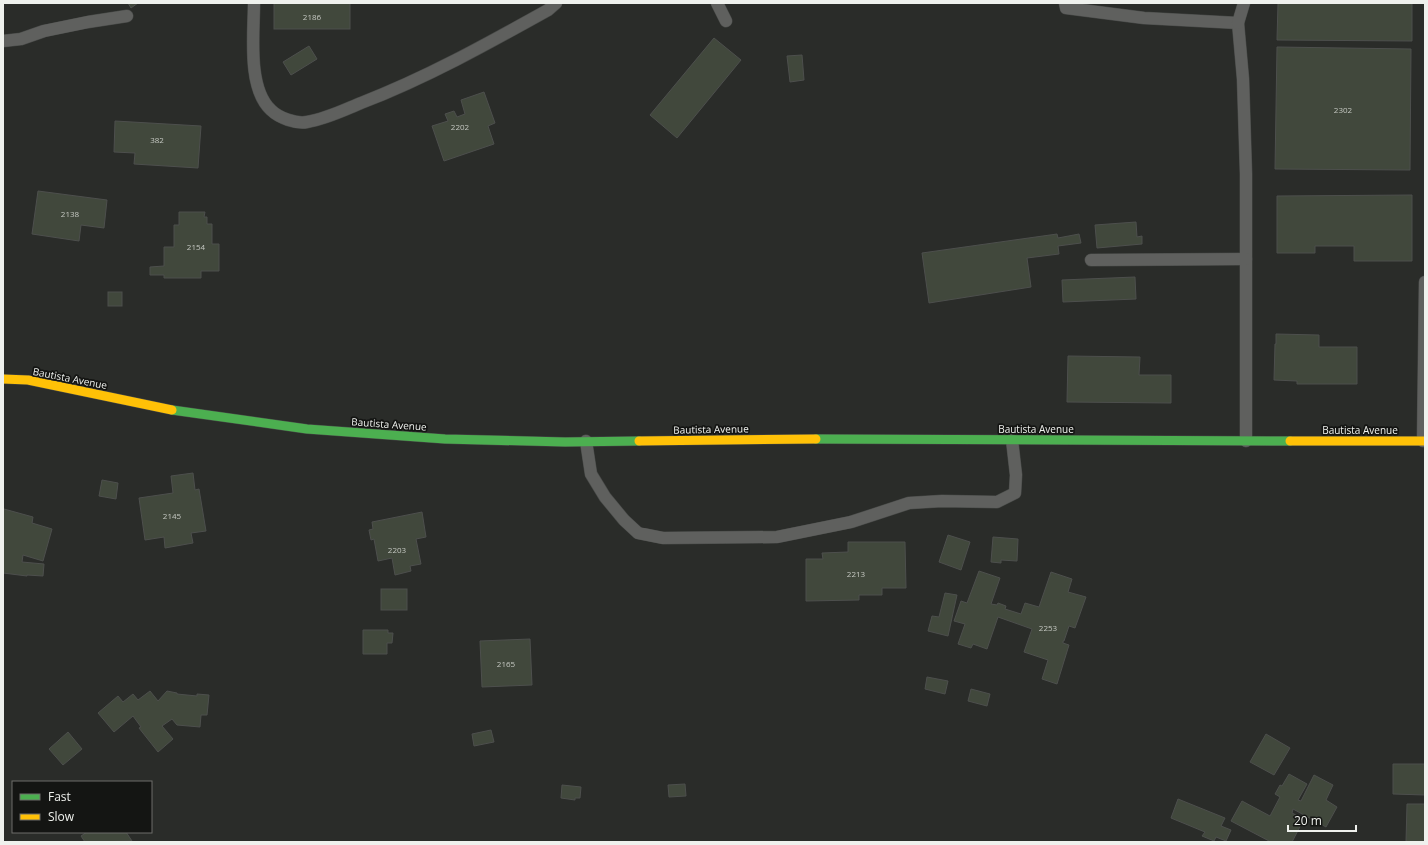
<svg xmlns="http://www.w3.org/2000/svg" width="1428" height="845" font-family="'Open Sans',sans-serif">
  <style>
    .building { fill: #41483c; stroke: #4d4f4d }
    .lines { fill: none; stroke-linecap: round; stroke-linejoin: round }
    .lane-casing { stroke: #474947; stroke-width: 13 }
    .fast-casing { stroke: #474947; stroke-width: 10 }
    .slow-casing { stroke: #474947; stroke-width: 10 }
    .lane { stroke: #5f605e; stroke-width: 12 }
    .fast { stroke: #4caf50; stroke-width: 9 }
    .slow { stroke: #ffc107; stroke-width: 9 }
    .labels { text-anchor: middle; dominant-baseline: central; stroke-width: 3.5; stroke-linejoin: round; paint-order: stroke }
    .number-label { font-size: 8px; fill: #c4c7c1 }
    .street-label { font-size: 10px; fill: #eff1ed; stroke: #141513 }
  </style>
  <rect width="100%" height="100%" fill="#2a2c29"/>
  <g class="building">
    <polygon points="128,3 138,3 131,8"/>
    <rect x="274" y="3" width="76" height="26"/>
    <polygon points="1278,3 1412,3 1412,41 1277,40"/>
    <polygon points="714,38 741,60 677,138 650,115"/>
    <polygon points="309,46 317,59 291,75 283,62"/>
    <polygon points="1277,47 1411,49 1410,170 1275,169"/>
    <polygon points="802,55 804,80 790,82 787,56"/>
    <polygon points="484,92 495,123 488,126 494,144 444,161 432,126 448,121 445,114 454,111 457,117 465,114 461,100"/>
    <polygon points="115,121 201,126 198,168 134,164 135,153 114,152"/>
    <polygon points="38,191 107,200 104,228 81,225 79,241 32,234"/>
    <polygon points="1412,195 1412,261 1354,261 1354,246 1315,246 1315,253 1277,253 1277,196"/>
    <polygon points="179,212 205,212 204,217 207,217 207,224 212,224 212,244 219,244 219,271 201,271 201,278 164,278 164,275 150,275 150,267 164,266 164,247 174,247 174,225 179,225"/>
    <polygon points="1136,222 1137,237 1142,236 1142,244 1097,248 1095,225"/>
    <polygon points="1057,234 1058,238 1079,234 1081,243 1058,246 1059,254 1027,258 1031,287 929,303 922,253"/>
    <polygon points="1135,277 1136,299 1063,302 1062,280"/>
    <rect x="108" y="292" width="14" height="14"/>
    <polygon points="1276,334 1319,335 1319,347 1357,347 1357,384 1297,384 1297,381 1274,380 1275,344 1276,344"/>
    <polygon points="1068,356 1140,357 1139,375 1171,375 1171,403 1067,402"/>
    <polygon points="193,473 195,490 199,489 206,531 191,533 193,543 165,548 164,537 145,540 139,498 173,493 171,476"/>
    <polygon points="102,480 118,483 116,499 99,496"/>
    <polygon points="4,509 33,517 32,523 52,529 43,561 23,555 22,562 44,564 43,576 27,575 27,576 3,573 3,576 3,514"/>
    <polygon points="422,512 426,537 416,539 421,564 410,566 411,571 395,575 392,558 378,561 374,539 371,540 369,530 373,529 372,522"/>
    <polygon points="948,535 970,542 961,570 939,562"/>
    <polygon points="993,537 1018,539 1017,561 1001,560 1001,563 991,562"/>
    <polygon points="848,542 905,542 906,588 882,588 882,595 859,595 859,600 806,601 806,559 823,559 822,553 848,552"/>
    <polygon points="979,571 1000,578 991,604 997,605 998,603 1006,606 1005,609 1021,614 1025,603 1039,607 1051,572 1072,579 1068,592 1086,597 1075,628 1069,626 1064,641 1063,641 1063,643 1069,645 1057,684 1042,679 1048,660 1024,652 1032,629 998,617 987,649 973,644 971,648 958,644 965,624 954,621 961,601 967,603"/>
    <rect x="381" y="589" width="26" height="21"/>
    <polygon points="945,593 957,595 948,636 928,631 932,616 939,617"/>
    <polygon points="363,630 388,630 388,633 393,633 392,643 387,643 387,654 363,654"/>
    <polygon points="530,639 532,685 482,687 480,641"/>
    <polygon points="927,677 948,681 945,694 925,689"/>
    <polygon points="971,689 990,694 987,706 968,701"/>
    <polygon points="150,691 158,701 167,691 177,693 177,694 197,696 197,694 209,695 207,715 201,715 200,727 177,725 172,719 162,726 173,739 158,752 139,728 141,727 133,716 114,732 98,713 118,696 123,702 133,694 138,700"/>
    <polygon points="491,730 494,742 474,746 472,734"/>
    <polygon points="68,732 82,749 63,765 49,749"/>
    <polygon points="1266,734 1290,748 1274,775 1250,762"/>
    <polygon points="1393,764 1425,764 1425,795 1393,794"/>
    <polygon points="1289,774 1307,784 1298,800 1301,801 1314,775 1333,785 1326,800 1337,807 1326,827 1293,809 1292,813 1304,819 1292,842 1271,842 1231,821 1242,801 1270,816 1280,797 1275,794 1280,785 1282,786"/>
    <polygon points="685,784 686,796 669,797 668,785"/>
    <polygon points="562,785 581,787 580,798 575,798 575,800 561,798"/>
    <polygon points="1178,799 1225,818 1221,826 1231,830 1226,841 1216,837 1214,841 1202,836 1205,832 1171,818"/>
    <polygon points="1407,804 1425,804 1425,842 1406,842"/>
    <polygon points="87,832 126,832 132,841 85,842 81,836"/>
  </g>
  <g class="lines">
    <defs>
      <g id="lane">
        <path d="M254,3C254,33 247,88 271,110C279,118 296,124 307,122C326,119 344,110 361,103C426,78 487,44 548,10L556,3"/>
        <polyline points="717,3 726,21"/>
        <polyline points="1065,3 1066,8 1144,18 1238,23 1243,79 1246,174 1246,441"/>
        <polyline points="1238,23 1244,3"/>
        <polyline points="3,41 21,39 44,31 88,22 127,16"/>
        <polyline points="1091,260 1246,259"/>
        <polyline points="586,441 591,474 605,497 624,520 638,533 663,538 777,537 851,522 909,503 942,501 997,502 1015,493 1016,475 1012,440"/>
        <polyline points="1423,441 1425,282"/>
      </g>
      <g id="fast">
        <polyline points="172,410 307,429 445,439 565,442 639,441"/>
        <polyline points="816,439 1290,441"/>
      </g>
      <g id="slow">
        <polyline points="3,379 28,380 172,410"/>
        <polyline points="639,441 816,439"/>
        <polyline points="1290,441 1425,441"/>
      </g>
    </defs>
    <use href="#lane" class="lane-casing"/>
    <use href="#fast" class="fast-casing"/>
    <use href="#slow" class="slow-casing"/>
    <use href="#lane" class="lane"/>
    <use href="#fast" class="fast"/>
    <use href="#slow" class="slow"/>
  </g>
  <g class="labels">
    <g class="number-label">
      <text x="312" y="16">2186</text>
      <text x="1343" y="109">2302</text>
      <text x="460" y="126">2202</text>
      <text x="157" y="139">382</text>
      <text x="70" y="213">2138</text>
      <text x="196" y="246">2154</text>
      <text x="172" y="515">2145</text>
      <text x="397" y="549">2203</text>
      <text x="856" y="573">2213</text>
      <text x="1048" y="627">2253</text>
      <text x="506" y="663">2165</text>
    </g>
    <g class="street-label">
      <text transform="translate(70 378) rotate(11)">Bautista Avenue</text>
      <text transform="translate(389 424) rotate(4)">Bautista Avenue</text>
      <text transform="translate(711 429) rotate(-1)">Bautista Avenue</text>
      <text x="1036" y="429">Bautista Avenue</text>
      <text x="1360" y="430">Bautista Avenue</text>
    </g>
  </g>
  <rect width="1428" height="845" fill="none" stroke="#eff1ed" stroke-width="8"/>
  <rect x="12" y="781" width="140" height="52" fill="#141513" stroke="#6c6d6a"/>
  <rect x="20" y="794" width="20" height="6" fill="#4caf50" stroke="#6c6d6a"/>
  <text x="48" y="801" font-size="12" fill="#eff1ed">Fast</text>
  <rect x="20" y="814" width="20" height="6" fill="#ffc107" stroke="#6c6d6a"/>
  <text x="48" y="821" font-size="12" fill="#eff1ed">Slow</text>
  <path d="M1288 825v6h68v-6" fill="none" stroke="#eff1ed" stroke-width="2"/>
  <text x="1294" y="825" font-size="12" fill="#eff1ed" stroke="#141513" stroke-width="3" paint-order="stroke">20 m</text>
</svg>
